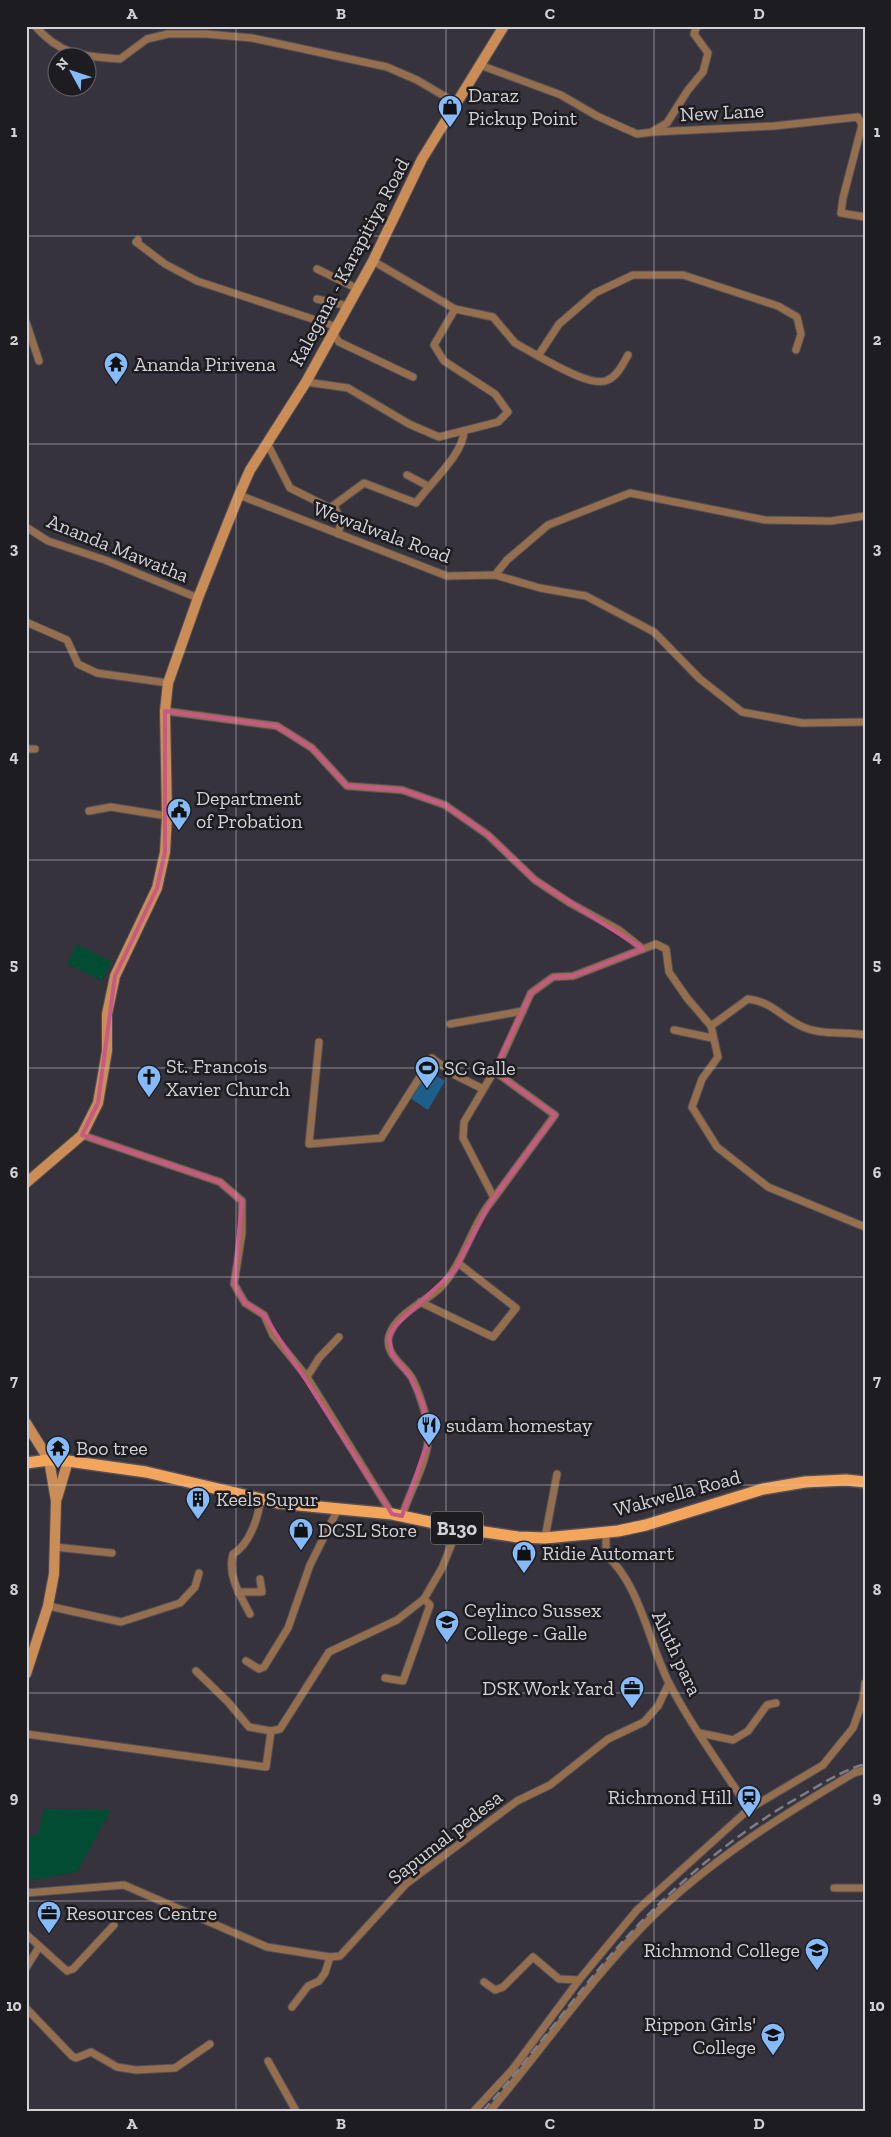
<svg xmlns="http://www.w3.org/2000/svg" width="891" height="2137" font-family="'Zilla Slab',serif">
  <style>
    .green { fill: #024c33 }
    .water { fill: #1d5f88 }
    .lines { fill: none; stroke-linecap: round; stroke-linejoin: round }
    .street-casing { stroke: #524f59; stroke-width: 9 }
    .secondary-casing { stroke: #524f59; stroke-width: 12 }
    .primary-casing { stroke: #524f59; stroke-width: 14 }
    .street { stroke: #956e4d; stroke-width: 7 }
    .secondary { stroke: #cb8d56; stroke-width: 10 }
    .primary { stroke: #f4a55c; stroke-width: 11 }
    .rail { stroke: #7e7c84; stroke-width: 2.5; stroke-dasharray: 10 5; stroke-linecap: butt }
    .marked { fill: none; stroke: #c85986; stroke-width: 4; stroke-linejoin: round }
    .grid { fill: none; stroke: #d2d1d7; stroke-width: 1; stroke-opacity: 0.55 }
    .labels { text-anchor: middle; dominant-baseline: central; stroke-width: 5; stroke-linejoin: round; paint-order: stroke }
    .shield { fill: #1d1c20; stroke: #9c9ba0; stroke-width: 1 }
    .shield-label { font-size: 19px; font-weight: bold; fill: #d2d1d7 }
    .poi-label { font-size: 20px; fill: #d2d1d7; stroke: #1d1c20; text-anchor: start }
    .street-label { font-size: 20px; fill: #d2d1d7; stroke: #1d1c20 }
    .neatline { fill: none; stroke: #d2d1d7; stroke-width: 2 }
    .grid-label { font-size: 16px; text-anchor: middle; font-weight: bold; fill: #d2d1d7 }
  </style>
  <rect width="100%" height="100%" fill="#36333d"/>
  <g class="green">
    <polygon points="77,944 112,962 102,981 67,964"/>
    <polygon points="44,1809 111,1810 77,1872 26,1881 26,1854 29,1837 38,1834"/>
  </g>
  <polygon class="water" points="426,1070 445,1081 428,1110 410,1098"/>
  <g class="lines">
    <defs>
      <g id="street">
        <path d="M35,26C61,56 83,56 120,59L147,39L168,34H206L252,38L387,67L417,80L456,103"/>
        <polyline points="480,65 561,95 597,116 637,134 653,132 774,126 858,117 862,125 843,198 841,213 865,217"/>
        <polyline points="653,131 667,123 688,90 703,72 708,53 694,34 697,26"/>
        <polyline points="138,240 136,242 165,264 197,281 337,327"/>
        <polyline points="373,261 455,309"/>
        <polyline points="317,269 358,289"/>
        <polyline points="317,299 348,306"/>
        <polyline points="26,322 39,361"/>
        <polyline points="333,333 339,342 413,377"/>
        <path d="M538,356C553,364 593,388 608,380C618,375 623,364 628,355"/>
        <polyline points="306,382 348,388 409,424 439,437 498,422 508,412 495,394 444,361 434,345 455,309 493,317 515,343 538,356 559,324 595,293 633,275 683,275 778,306 797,317 801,334 796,350"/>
        <path d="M267,443L290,488L330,508L364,483L416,503C430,483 463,455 464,431"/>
        <polyline points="407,475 428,486"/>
        <polyline points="239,495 447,576 495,575 540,588 586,596 654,632 700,679 742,712 802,723 865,722"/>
        <polyline points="334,505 341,522 338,534"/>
        <polyline points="26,527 48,541 105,560 198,598"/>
        <polyline points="495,575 507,560 548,525 630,493 765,520 831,521 865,516"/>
        <polyline points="26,622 67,640 78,664 97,673 168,683"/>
        <path d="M165,711L277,726L312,748L347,786L402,790L445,805L488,835L535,880L570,903L619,930L643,949L656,944L666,949L669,972L687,998L711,1026L748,999C772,1002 779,1015 799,1025C819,1036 843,1031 865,1035"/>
        <polyline points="26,749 35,749"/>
        <polyline points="89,811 111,807 167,816"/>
        <polyline points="450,1024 523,1011"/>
        <polyline points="711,1026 718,1057 702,1079 692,1107 717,1147 768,1187 865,1227"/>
        <polyline points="674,1030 712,1038"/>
        <polyline points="319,1042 309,1144 381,1138 432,1058 455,1075 483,1089"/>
        <polyline points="82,1135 220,1182 242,1201 242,1233 234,1284 245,1303 264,1315 273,1335 307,1377 392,1514"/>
        <polyline points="494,1198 555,1115 494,1071"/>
        <polyline points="420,1302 493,1337 516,1308 458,1263"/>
        <polyline points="307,1377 319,1358 339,1337"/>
        <path d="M402,1516C409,1493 426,1465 428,1441C430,1423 420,1394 412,1378C404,1365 384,1354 389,1336C396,1313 426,1302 441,1287C465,1261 471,1225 494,1198L463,1138L464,1122L499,1063L531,993L553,977L573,976L643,949"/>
        <path d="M606,1532V1555C640,1584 649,1644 669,1683C692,1727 722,1768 749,1809"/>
        <polyline points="545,1538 557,1474"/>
        <polyline points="55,1547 112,1553"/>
        <polyline points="238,1592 262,1592 260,1579"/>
        <polyline points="48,1606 121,1622 180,1603 195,1587 199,1573"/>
        <path d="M250,1614C240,1595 227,1575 233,1554C249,1545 259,1517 260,1500"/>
        <polyline points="246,1661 259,1669 264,1667 288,1628 310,1565 338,1509"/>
        <polyline points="196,1671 228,1702 249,1727 271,1731 280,1729 329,1652 397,1620 424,1599 442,1568 458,1528"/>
        <polyline points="385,1678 403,1681 430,1605 424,1599"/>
        <polyline points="700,1733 733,1740 748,1731 767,1705 776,1703"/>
        <polyline points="26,1734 266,1767 271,1731"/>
        <polyline points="834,1888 865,1888"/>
        <polyline points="26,1893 124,1885 267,1947 330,1957 340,1956 406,1884 517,1801 550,1785 608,1739 644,1722 658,1706 669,1683"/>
        <polyline points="26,1934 67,1971 73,1969 114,1925"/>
        <polyline points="26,1968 39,1947"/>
        <polyline points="484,1982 495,1990 503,1987 533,1957 559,1979 579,1980"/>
        <polyline points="292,2007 308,1986 319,1981 325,1973 330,1957"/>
        <polyline points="26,2008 72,2056 76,2058 91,2052 117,2067 136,2070 175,2068 210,2044"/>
        <polyline points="268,2061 296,2111"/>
        <polyline points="474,2111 512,2070 579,1980 637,1910 749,1809 823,1765 853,1728 863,1700 865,1683"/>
        <path d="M490,2111C543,2048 590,1980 648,1921C709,1861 781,1816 854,1773L865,1770"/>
      </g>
      <g id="secondary">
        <polyline points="26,1183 82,1135 98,1103 107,1051 107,1014 115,976 157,888 165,852 167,816 165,711 168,683 198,598 239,495 250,470 306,382 373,261 422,159 504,26"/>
        <polyline points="26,1423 49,1460 56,1501 54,1574 48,1606 26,1674"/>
        <polyline points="57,1498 68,1461"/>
      </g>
      <polyline id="primary" points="26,1463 49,1460 68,1461 146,1472 278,1503 392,1514 458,1528 518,1537 545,1538 618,1531 646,1525 763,1489 805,1482 846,1480 865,1482"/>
    </defs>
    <use href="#street" class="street-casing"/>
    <use href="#secondary" class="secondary-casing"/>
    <use href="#primary" class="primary-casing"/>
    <use href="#street" class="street"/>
    <use href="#secondary" class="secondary"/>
    <use href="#primary" class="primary"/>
    <path class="rail" d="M483,2111C540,2048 586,1977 646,1917C690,1872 740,1832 794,1800C817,1787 840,1771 865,1764"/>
  </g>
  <path class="marked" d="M165,711L277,726L312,748L347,786L402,790L445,805L488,835L535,880L643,949L573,976L553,977L531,993L494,1071L555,1115L490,1203L455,1270L396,1325L389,1337L392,1354L411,1378L423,1405L428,1441L402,1516L392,1514L264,1315L245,1303L234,1284L242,1201L220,1182L82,1135L98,1103L115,976L157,888L165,852Z"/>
  <path class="grid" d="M236,26V2111M446,26V2111M654,26V2111M26,236H865M26,444H865M26,652H865M26,860H865M26,1068H865M26,1277H865M26,1485H865M26,1693H865M26,1901H865"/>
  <defs>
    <symbol id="shop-pin" viewBox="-11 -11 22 30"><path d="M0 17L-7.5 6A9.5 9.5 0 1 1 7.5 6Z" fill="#86bbfb" stroke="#1d1c20"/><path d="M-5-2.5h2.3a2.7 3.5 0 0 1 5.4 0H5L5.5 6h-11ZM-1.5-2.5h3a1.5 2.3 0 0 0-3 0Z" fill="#111"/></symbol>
    <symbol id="temple-pin" viewBox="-11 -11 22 30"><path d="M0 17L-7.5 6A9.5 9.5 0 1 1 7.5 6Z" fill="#86bbfb" stroke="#1d1c20"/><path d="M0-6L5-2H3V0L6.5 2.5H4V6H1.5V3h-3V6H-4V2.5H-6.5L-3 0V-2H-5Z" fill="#111"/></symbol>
    <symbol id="civic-pin" viewBox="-11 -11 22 30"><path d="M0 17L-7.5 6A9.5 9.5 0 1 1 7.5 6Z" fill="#86bbfb" stroke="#1d1c20"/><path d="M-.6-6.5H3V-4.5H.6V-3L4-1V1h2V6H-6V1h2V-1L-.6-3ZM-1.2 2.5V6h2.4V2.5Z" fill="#111"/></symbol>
    <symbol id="stadium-pin" viewBox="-11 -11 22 30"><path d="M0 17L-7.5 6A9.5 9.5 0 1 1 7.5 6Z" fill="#86bbfb" stroke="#1d1c20"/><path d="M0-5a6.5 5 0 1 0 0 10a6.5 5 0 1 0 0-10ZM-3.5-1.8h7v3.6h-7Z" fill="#111"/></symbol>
    <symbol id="church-pin" viewBox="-11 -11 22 30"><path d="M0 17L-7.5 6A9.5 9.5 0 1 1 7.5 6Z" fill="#86bbfb" stroke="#1d1c20"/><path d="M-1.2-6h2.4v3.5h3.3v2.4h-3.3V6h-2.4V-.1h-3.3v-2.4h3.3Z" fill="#111"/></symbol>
    <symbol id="restaurant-pin" viewBox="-11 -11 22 30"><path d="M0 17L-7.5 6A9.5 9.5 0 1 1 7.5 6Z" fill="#86bbfb" stroke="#1d1c20"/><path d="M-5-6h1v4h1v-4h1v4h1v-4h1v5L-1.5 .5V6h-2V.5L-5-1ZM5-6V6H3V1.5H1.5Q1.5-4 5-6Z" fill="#111"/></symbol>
    <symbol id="building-pin" viewBox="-11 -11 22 30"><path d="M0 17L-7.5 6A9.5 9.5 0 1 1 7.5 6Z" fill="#86bbfb" stroke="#1d1c20"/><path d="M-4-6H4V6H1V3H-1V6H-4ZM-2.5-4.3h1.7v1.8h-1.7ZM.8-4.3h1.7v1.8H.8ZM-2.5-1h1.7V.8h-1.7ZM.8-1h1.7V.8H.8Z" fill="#111"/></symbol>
    <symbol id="school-pin" viewBox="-11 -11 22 30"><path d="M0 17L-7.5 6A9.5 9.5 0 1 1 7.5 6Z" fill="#86bbfb" stroke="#1d1c20"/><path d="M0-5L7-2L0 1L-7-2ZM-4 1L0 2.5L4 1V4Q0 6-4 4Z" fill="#111"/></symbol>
    <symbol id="office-pin" viewBox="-11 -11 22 30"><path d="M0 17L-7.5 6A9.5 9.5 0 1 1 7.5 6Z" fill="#86bbfb" stroke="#1d1c20"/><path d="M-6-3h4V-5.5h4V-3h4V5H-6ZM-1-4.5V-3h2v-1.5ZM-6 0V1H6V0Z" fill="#111"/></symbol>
    <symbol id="station-pin" viewBox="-11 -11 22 30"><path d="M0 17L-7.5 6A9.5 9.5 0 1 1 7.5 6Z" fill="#86bbfb" stroke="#1d1c20"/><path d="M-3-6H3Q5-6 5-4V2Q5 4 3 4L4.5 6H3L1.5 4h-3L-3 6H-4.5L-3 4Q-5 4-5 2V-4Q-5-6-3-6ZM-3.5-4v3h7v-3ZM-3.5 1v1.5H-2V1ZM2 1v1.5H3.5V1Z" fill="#111"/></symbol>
  </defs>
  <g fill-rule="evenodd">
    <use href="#shop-pin" x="436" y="93" width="28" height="38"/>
    <use href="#temple-pin" x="102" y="350" width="28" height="38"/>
    <use href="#civic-pin" x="165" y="796" width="28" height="38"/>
    <use href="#stadium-pin" x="413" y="1054" width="28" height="38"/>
    <use href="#church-pin" x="135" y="1063" width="28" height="38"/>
    <use href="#restaurant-pin" x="415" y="1411" width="28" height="38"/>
    <use href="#temple-pin" x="44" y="1434" width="28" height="38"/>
    <use href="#building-pin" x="184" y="1485" width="28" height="38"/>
    <use href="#shop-pin" x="287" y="1516" width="28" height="38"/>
    <use href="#shop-pin" x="510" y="1539" width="28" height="38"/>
    <use href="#school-pin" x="433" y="1608" width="28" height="38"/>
    <use href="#office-pin" x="618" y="1674" width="28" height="38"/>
    <use href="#station-pin" x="735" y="1783" width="28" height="38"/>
    <use href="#office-pin" x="35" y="1899" width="28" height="38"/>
    <use href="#school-pin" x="803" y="1936" width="28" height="38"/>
    <use href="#school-pin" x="759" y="2021" width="28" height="38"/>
  </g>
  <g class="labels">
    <rect class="shield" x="431" y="1511.5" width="52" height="33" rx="4"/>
    <g class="shield-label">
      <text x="457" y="1528">B130</text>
    </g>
    <g class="poi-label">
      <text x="468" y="95">Daraz<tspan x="468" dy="23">Pickup Point</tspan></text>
      <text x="134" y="364">Ananda Pirivena</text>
      <text x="196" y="798">Department<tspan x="196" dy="23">of Probation</tspan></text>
      <text x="166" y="1066">St. Francois<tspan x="166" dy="23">Xavier Church</tspan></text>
      <text x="444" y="1068">SC Galle</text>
      <text x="446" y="1425">sudam homestay</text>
      <text x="76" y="1448">Boo tree</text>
      <text x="216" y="1499">Keels Supur</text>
      <text x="318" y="1530">DCSL Store</text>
      <text x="542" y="1553">Ridie Automart</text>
      <text x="464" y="1610">Ceylinco Sussex<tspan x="464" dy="23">College - Galle</tspan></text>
      <text x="614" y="1688" text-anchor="end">DSK Work Yard</text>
      <text x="732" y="1797" text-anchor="end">Richmond Hill</text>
      <text x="66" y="1913">Resources Centre</text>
      <text x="800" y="1950" text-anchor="end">Richmond College</text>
      <text x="756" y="2024" text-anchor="end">Rippon Girls'<tspan x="756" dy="23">College</tspan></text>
    </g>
    <g class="street-label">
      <text transform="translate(722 112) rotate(-3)">New Lane</text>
      <text transform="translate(349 262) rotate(-62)">Kalegana - Karapitiya Road</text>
      <text transform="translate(382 532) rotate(20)">Wewalwala Road</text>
      <text transform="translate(118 548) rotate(22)">Ananda Mawatha</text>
      <text transform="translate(677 1493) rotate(-15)">Wakwella Road</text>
      <text transform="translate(677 1653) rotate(65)">Aluth para</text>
      <text transform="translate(445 1837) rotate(-38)">Sapumal pedesa</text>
    </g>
  </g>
  <rect width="891" height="2137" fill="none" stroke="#1d1c20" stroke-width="55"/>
  <g transform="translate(72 72) rotate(310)"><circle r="24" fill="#1d1c20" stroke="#656469"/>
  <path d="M0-4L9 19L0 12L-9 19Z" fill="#86bbfb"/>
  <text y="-8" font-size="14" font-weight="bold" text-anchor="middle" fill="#d2d1d7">N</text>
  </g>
  <rect x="28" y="28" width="836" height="2082" class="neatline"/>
  <g class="grid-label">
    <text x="132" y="19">A</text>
    <text x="341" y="19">B</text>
    <text x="550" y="19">C</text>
    <text x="759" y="19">D</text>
    <text x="14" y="137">1</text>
    <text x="877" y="137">1</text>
    <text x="14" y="345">2</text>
    <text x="877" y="345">2</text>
    <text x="14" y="554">3</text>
    <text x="877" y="554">3</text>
    <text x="14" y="762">4</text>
    <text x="877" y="762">4</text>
    <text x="14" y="970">5</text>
    <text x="877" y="970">5</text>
    <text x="14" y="1178">6</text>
    <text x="877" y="1178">6</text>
    <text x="14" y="1386">7</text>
    <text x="877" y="1386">7</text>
    <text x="14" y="1595">8</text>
    <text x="877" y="1595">8</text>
    <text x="14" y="1803">9</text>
    <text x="877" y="1803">9</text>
    <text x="14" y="2011">10</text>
    <text x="877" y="2011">10</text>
    <text x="132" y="2129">A</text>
    <text x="341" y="2129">B</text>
    <text x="550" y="2129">C</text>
    <text x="759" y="2129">D</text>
  </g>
</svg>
